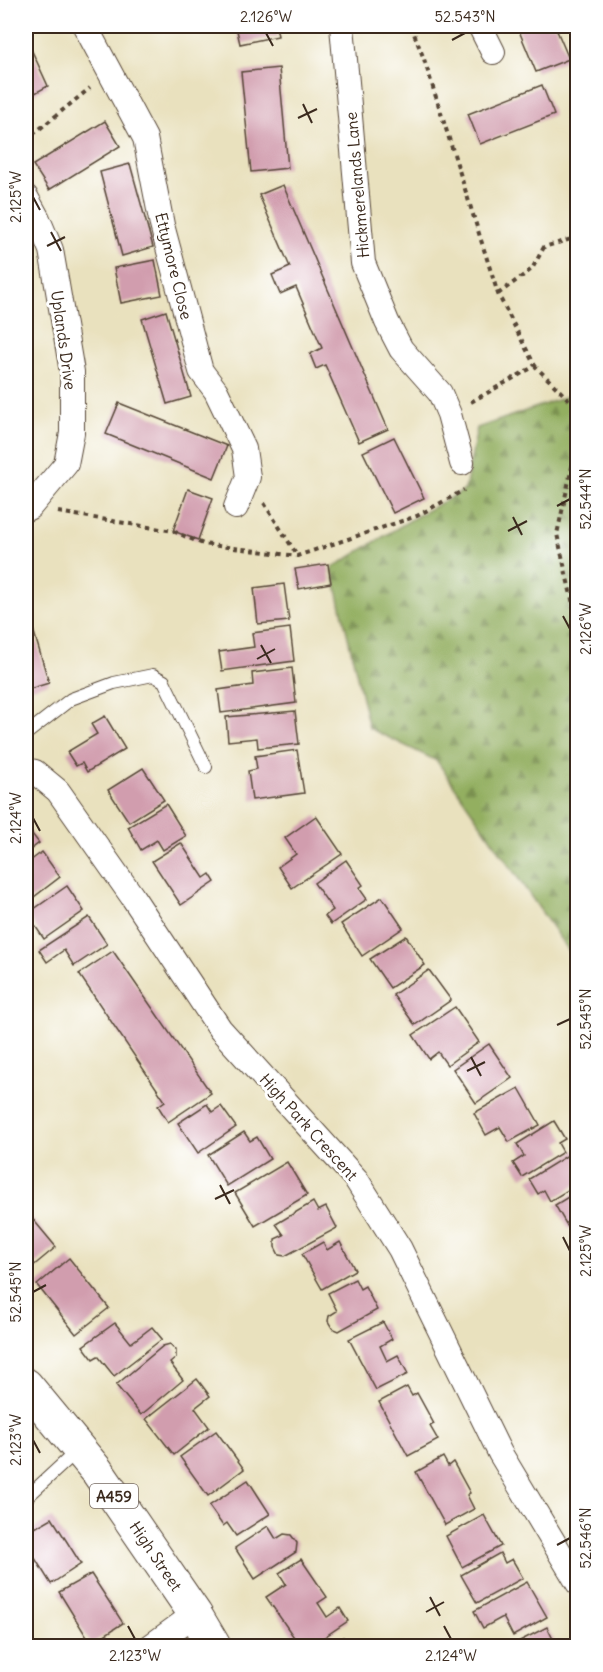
<svg xmlns="http://www.w3.org/2000/svg" width="603" height="1672" font-family="Delius,sans-serif">
  <style>
    .forest { fill: url(#forest-firs); stroke: #676c3f; stroke-width: 1.5 }
    .building { fill: #d19dae }
    .lines { fill: none; stroke-linecap: round; stroke-linejoin: round }
    .lane-casing { stroke: #554536; stroke-width: 14 }
    .street-casing { stroke: #554536; stroke-width: 26 }
    .primary-casing { stroke: #554536; stroke-width: 35 }
    .path { stroke: #554536; stroke-width: 4; stroke-dasharray: 4.5 4.5; stroke-linecap: butt }
    .lane { stroke: #fff; stroke-width: 12 }
    .street { stroke: #fff; stroke-width: 24 }
    .primary { stroke: #fff; stroke-width: 33 }
    .ticks { fill: none; stroke: #3b2a1e; stroke-width: 2 }
    .labels { text-anchor: middle; dominant-baseline: central; stroke-width: 6; stroke-linejoin: round; paint-order: stroke }
    .shield { fill: #fff; stroke: #766a62; stroke-width: 1.5 }
    .shield-label { font-size: 15px; font-weight: bold; fill: #3b2a1e }
    .street-label { font-size: 16px; fill: #3b2a1e; stroke: #fff }
    .neatline { fill: none; stroke: #3b2a1e; stroke-width: 2 }
    .ticks-label { font-size: 15px; text-anchor: middle; fill: #3b2a1e }
  </style>
  <defs>
    <pattern id="forest-firs" width="22" height="20" patternUnits="userSpaceOnUse" patternTransform="scale(1.5)"><rect width="22" height="20" fill="#93af60"/><path d="M5 1l3.5 6h-7zM16 11l3.5 6h-7z" fill="#798f4f"/></pattern>
  </defs>
  <rect width="100%" height="100%" fill="#fff"/>
  <filter id="ink" filterUnits="userSpaceOnUse"><feTurbulence type="fractalNoise" baseFrequency=".0167" numOctaves="2"/><feDisplacementMap in="SourceGraphic" scale="12" xChannelSelector="R" yChannelSelector="G"/><feConvolveMatrix kernelMatrix="1 2 1 2 8 2 1 2 1" color-interpolation-filters="sRGB"/></filter>
  <filter id="wash" filterUnits="userSpaceOnUse"><feTurbulence type="fractalNoise" baseFrequency=".008" numOctaves="4" result="noise"/><feDisplacementMap in="SourceGraphic" scale="24" xChannelSelector="R" yChannelSelector="G"/><feGaussianBlur stdDeviation="1.35" result="paint"/><feColorMatrix in="noise" values="0 0 0 0 0 0 0 0 0 0 0 0 0 0 0 0 0 1.4 0 .05"/><feComposite in="paint" operator="in"/></filter>
  <g filter="url(#wash)">
    <rect width="100%" height="100%" fill="#e9e1be"/>
    <polygon class="forest" points="577,393 577,963 437,761 369,728 332,568 417,516 465,490 477,428"/>
    <g id="blocks">
      <g class="building">
        <polygon points="236,26 276,26 278,36 240,44"/>
        <polygon points="517,26 555,26 569,59 536,72"/>
        <polygon points="26,38 48,86 26,98"/>
        <polygon points="279,68 288,168 251,172 241,72"/>
        <polygon points="542,85 554,115 480,144 468,114"/>
        <polygon points="105,121 120,146 49,190 33,165"/>
        <polygon points="130,164 153,247 122,256 100,172"/>
        <polygon points="283,185 388,429 359,442 325,365 316,369 310,354 322,348 296,287 280,294 272,275 290,267 259,195"/>
        <polygon points="155,260 162,295 121,303 114,268"/>
        <polygon points="166,311 191,397 167,404 142,319"/>
        <polygon points="119,403 227,446 214,478 106,434"/>
        <polygon points="394,437 424,498 393,513 363,452"/>
        <polygon points="188,489 213,498 198,540 173,531"/>
        <polygon points="328,564 331,583 299,589 295,569"/>
        <polygon points="26,583 32,603 26,605"/>
        <polygon points="284,584 289,621 258,624 254,588"/>
        <polygon points="290,628 294,661 222,671 219,652 254,647 252,633"/>
        <polygon points="33,629 49,683 26,690 26,632"/>
        <polygon points="292,668 296,703 221,713 218,690 253,685 252,673"/>
        <polygon points="295,711 299,744 258,748 257,738 228,741 226,717"/>
        <polygon points="105,716 125,749 87,772 82,763 76,766 67,752 97,734 91,724"/>
        <polygon points="297,750 304,793 252,800 248,771 257,769 255,756"/>
        <polygon points="143,768 164,800 129,822 108,790"/>
        <polygon points="166,804 186,836 163,850 157,840 141,850 128,827"/>
        <polygon points="316,816 342,854 292,888 278,867 296,854 285,838"/>
        <polygon points="26,826 39,843 26,853"/>
        <polygon points="181,843 204,878 210,874 215,882 181,905 152,861"/>
        <polygon points="42,852 60,877 26,903 26,864"/>
        <polygon points="346,860 363,885 359,888 367,899 331,924 325,916 333,910 314,883"/>
        <polygon points="67,886 84,911 44,939 27,914"/>
        <polygon points="382,897 403,928 362,956 341,924"/>
        <polygon points="89,917 107,944 74,966 64,950 47,962 39,950"/>
        <polygon points="406,936 425,965 390,988 370,959"/>
        <polygon points="113,951 211,1093 168,1122 158,1106 165,1101 79,974"/>
        <polygon points="429,970 451,1000 415,1025 393,995"/>
        <polygon points="455,1007 479,1042 447,1065 438,1052 429,1059 413,1035"/>
        <polygon points="489,1044 512,1078 476,1103 453,1069"/>
        <polygon points="519,1088 540,1125 509,1142 500,1127 486,1135 474,1113"/>
        <polygon points="207,1104 212,1112 221,1106 236,1127 198,1153 178,1123"/>
        <polygon points="554,1121 565,1139 558,1143 563,1152 522,1177 513,1163 524,1156 517,1144"/>
        <polygon points="244,1132 250,1141 257,1137 270,1159 227,1186 208,1155"/>
        <polygon points="576,1150 578,1151 578,1184 550,1201 544,1190 538,1194 529,1179"/>
        <polygon points="287,1162 307,1195 255,1226 235,1193"/>
        <polygon points="578,1191 578,1224 569,1229 555,1205"/>
        <polygon points="313,1202 318,1211 326,1207 337,1228 285,1256 279,1255 275,1247 275,1239 284,1235 276,1224"/>
        <polygon points="26,1211 56,1247 26,1272"/>
        <polygon points="323,1242 327,1250 340,1242 355,1270 322,1289 302,1254"/>
        <polygon points="69,1258 109,1308 76,1334 37,1285"/>
        <polygon points="355,1279 360,1289 365,1286 377,1310 339,1331 332,1328 328,1321 329,1316 337,1311 328,1293"/>
        <polygon points="383,1322 392,1339 380,1346 387,1361 398,1355 408,1374 376,1390 349,1339"/>
        <polygon points="115,1323 131,1343 152,1327 162,1339 114,1376 98,1356 93,1359 83,1346"/>
        <polygon points="170,1344 176,1350 176,1358 170,1363 183,1380 141,1415 116,1385 163,1346"/>
        <polygon points="197,1379 210,1396 195,1408 209,1427 174,1455 146,1419"/>
        <polygon points="407,1387 412,1396 417,1393 434,1424 430,1426 438,1440 408,1456 379,1402"/>
        <polygon points="216,1431 244,1469 208,1496 180,1457"/>
        <polygon points="443,1457 448,1466 453,1462 470,1493 467,1495 474,1509 445,1525 416,1472"/>
        <polygon points="248,1480 270,1514 236,1536 227,1523 223,1526 209,1506"/>
        <polygon points="484,1515 501,1546 462,1567 446,1536"/>
        <polygon points="52,1518 81,1564 51,1584 26,1544 26,1533"/>
        <polygon points="268,1526 276,1539 284,1534 291,1535 297,1543 296,1552 255,1579 235,1548"/>
        <polygon points="500,1553 505,1563 512,1559 523,1578 477,1603 461,1575"/>
        <polygon points="301,1559 327,1597 318,1603 327,1617 340,1608 348,1621 311,1646 300,1646 266,1597 286,1584 279,1573"/>
        <polygon points="91,1574 123,1623 91,1644 59,1592"/>
        <polygon points="527,1582 547,1617 513,1636 503,1617 483,1628 474,1611"/>
        <polygon points="547,1627 555,1643 560,1641 563,1646 510,1646"/>
        <polygon points="343,1637 350,1646 330,1646"/>
      </g>
    </g>
  </g>
  <g filter="url(#ink)">
    <use href="#blocks" fill-opacity="0" stroke="#554536" stroke-width="1.5"/>
    <g class="lines">
      <defs>
        <g id="lane">
          <polyline points="26,734 71,699 114,683 153,675 164,681 206,767"/>
          <polyline points="26,1498 78,1450"/>
        </g>
        <g id="street">
          <polyline points="85,26 145,138 162,225 201,371 216,391 244,449 248,477 236,507"/>
          <polyline points="342,26 363,263 387,322 401,349 440,393 449,414 462,463"/>
          <polyline points="480,26 493,52"/>
          <polyline points="26,197 38,219 51,250 72,372 72,433 66,464 30,507 26,509"/>
          <polyline points="26,770 35,772 58,791 132,896 220,1029 356,1179 400,1249 500,1453 578,1583"/>
          <polyline points="151,1646 195,1614"/>
        </g>
        <polyline id="primary" points="26,1385 97,1471 195,1614 214,1646"/>
      </defs>
      <use href="#lane" class="lane-casing"/>
      <use href="#street" class="street-casing"/>
      <use href="#primary" class="primary-casing"/>
      <g class="path">
        <polyline points="411,26 424,59 498,294 535,366"/>
        <polyline points="26,140 90,88"/>
        <polyline points="498,294 532,269 544,247 578,237"/>
        <polyline points="471,402 535,366 573,404 574,458 557,534 578,626"/>
        <polyline points="264,503 297,555"/>
        <polyline points="58,512 173,531 203,544 297,556 417,516 464,490"/>
      </g>
      <use href="#lane" class="lane"/>
      <use href="#street" class="street"/>
      <use href="#primary" class="primary"/>
    </g>
  </g>
  <path class="ticks" d="M266,33L273,46M452,40L465,33M303,104L312,123M298,118L317,109M33,197L40,210M51,232L61,251M47,246L65,237M557,506L570,499M513,517L522,535M508,531L527,521M563,616L570,629M261,645L271,663M257,659L275,649M33,818L40,831M557,1025L570,1019M471,1057L481,1076M467,1071L485,1062M220,1185L230,1204M215,1199L234,1190M563,1237L570,1251M33,1292L46,1285M33,1440L40,1453M557,1545L570,1538M430,1597L440,1616M426,1612L444,1602M128,1626L135,1639M444,1626L451,1639"/>
  <g class="labels">
    <rect class="shield" x="90" y="1484" width="48" height="24" rx="4.5"/>
    <g class="shield-label">
      <text x="114" y="1496">A459</text>
    </g>
    <g class="street-label">
      <text transform="translate(357 185) rotate(-95)">Hickmerelands Lane</text>
      <text transform="translate(174 266) rotate(76)">Ettymore Close</text>
      <text transform="translate(64 340) rotate(82)">Uplands Drive</text>
      <text transform="translate(309 1127) rotate(48)">High Park Crescent</text>
      <text transform="translate(156 1556) rotate(56)">High Street</text>
    </g>
  </g>
  <rect width="603" height="1672" fill="none" stroke="#fff" stroke-width="66"/>
  <rect x="33" y="33" width="537" height="1606" class="neatline"/>
  <g class="ticks-label">
    <text x="266" y="22">2.126°W</text>
    <text x="465" y="22">52.543°N</text>
    <text transform="translate(16 197) rotate(-90)" y="5">2.125°W</text>
    <text transform="translate(586 499) rotate(-90)" y="5">52.544°N</text>
    <text transform="translate(586 629) rotate(-90)" y="5">2.126°W</text>
    <text transform="translate(16 818) rotate(-90)" y="5">2.124°W</text>
    <text transform="translate(586 1019) rotate(-90)" y="5">52.545°N</text>
    <text transform="translate(586 1251) rotate(-90)" y="5">2.125°W</text>
    <text transform="translate(16 1292) rotate(-90)" y="5">52.545°N</text>
    <text transform="translate(16 1440) rotate(-90)" y="5">2.123°W</text>
    <text transform="translate(586 1538) rotate(-90)" y="5">52.546°N</text>
    <text x="135" y="1661">2.123°W</text>
    <text x="451" y="1661">2.124°W</text>
  </g>
</svg>
